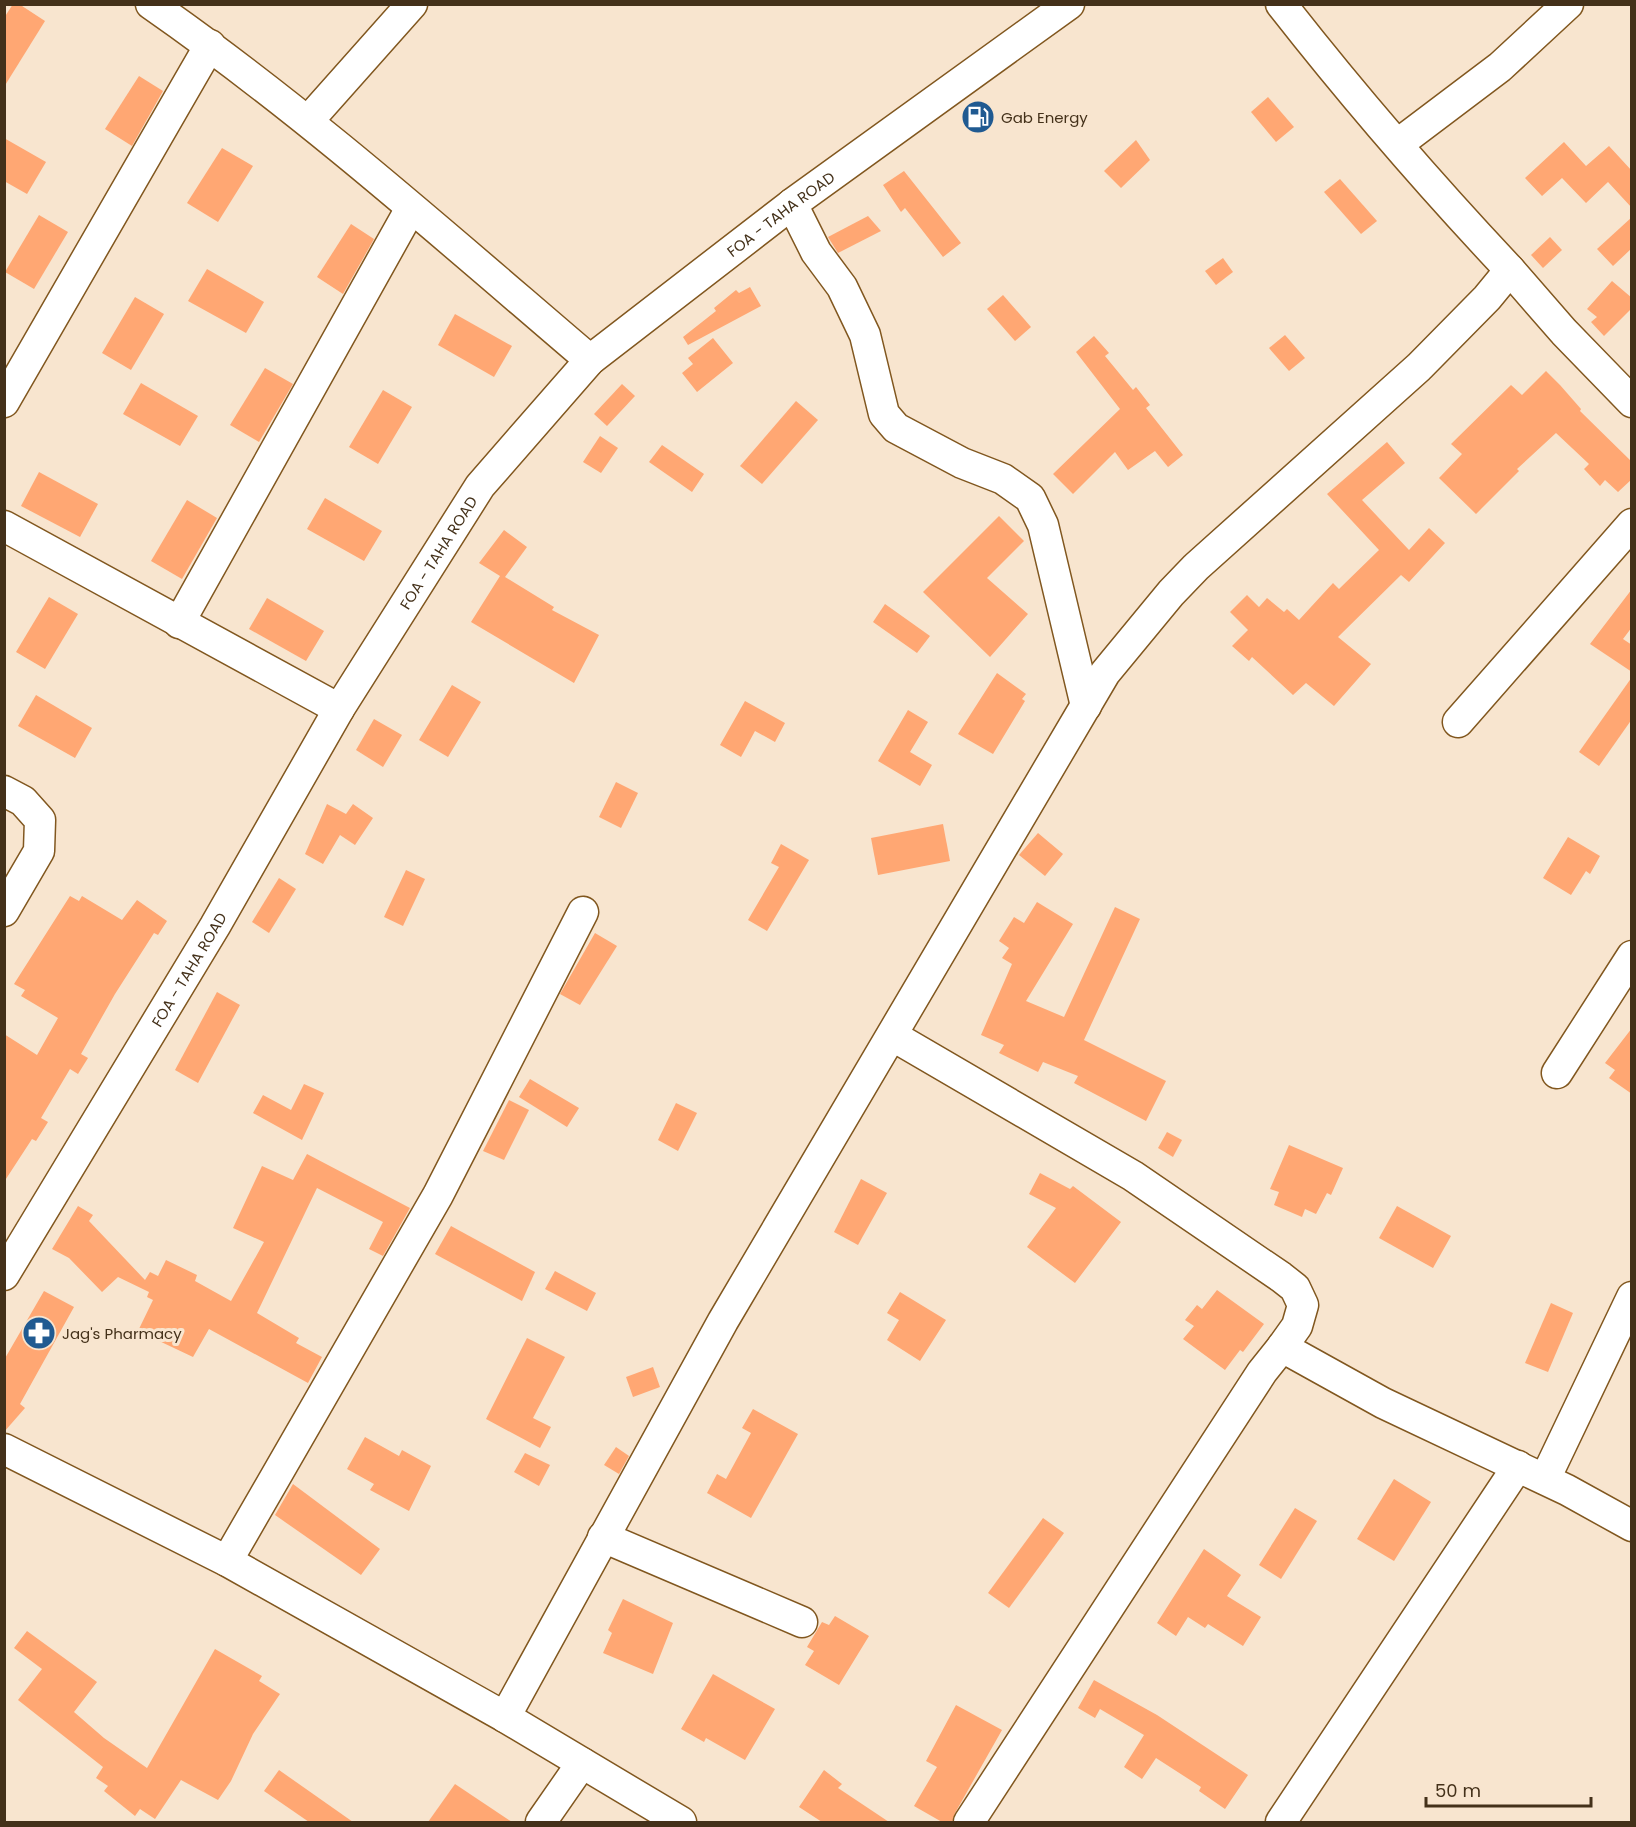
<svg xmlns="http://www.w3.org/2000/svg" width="1636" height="1827" font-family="Poppins,sans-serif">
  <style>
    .building { fill: #ffa773 }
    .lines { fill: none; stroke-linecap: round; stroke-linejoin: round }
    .minor-casing { stroke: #81571f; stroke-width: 33 }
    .minor { stroke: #fff; stroke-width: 30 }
    .labels { text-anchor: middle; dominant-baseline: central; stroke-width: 6; stroke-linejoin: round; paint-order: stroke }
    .poi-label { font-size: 15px; fill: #44311a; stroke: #f8e5cf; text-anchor: start }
    .street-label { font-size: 15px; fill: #44311a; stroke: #f8e5cf }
  </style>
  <rect width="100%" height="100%" fill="#f8e5cf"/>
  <g class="building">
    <polygon points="13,4 19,4 45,21 4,87 4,18"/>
    <polygon points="139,76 163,91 132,146 105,129"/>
    <polygon points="1268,97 1294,127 1276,142 1251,112"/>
    <polygon points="4,138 46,162 27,194 4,181"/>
    <polygon points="1136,140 1150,160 1121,188 1104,171"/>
    <polygon points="1564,142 1586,166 1609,146 1632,171 1632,208 1608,182 1586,203 1562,178 1542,196 1525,178"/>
    <polygon points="222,148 253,166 218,222 187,203"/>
    <polygon points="904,171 961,243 943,257 905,208 901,212 883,185"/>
    <polygon points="1340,179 1377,221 1361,234 1324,192"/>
    <polygon points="39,215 68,232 34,289 5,272"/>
    <polygon points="868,216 881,231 838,253 828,237"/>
    <polygon points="1632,217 1632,248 1613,266 1597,249"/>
    <polygon points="351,224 374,239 343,294 317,277"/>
    <polygon points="1550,237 1562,250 1543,268 1531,255"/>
    <polygon points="1223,258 1233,272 1216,285 1205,271"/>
    <polygon points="207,269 264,302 246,333 188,301"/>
    <polygon points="1612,281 1632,298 1632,308 1604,336 1591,322 1597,317 1587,309"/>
    <polygon points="750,287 761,306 688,345 683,337 716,311 714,308 736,290 739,293"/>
    <polygon points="1003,295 1031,327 1015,341 987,309"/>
    <polygon points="135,297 164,314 131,370 102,353"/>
    <polygon points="455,314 512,346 494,377 438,345"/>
    <polygon points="1285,335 1305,358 1289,371 1269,348"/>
    <polygon points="1094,336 1109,353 1105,356 1133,390 1136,387 1150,405 1146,408 1183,455 1168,467 1155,451 1128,470 1115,452 1073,494 1053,474 1120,409 1076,352"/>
    <polygon points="713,338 733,363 697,392 682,373 693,364 688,358"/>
    <polygon points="265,368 293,384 259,442 230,425"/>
    <polygon points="1546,371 1560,385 1581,409 1580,411 1632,462 1632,479 1618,492 1605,480 1600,486 1584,469 1589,464 1556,433 1517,469 1519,471 1476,514 1439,478 1462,454 1451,444 1511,385 1522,395"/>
    <polygon points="141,383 198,416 180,446 123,414"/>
    <polygon points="622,384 635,396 607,426 594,414"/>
    <polygon points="383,390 412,407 378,464 349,447"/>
    <polygon points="796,401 818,420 762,484 740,466"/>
    <polygon points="600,436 618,448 601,473 583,462"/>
    <polygon points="1387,442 1405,463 1362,500 1409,550 1429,528 1445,543 1409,582 1401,575 1338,637 1371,664 1334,706 1306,683 1293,695 1252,657 1249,661 1232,646 1248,630 1230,612 1247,595 1259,607 1267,598 1284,612 1287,609 1299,620 1333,583 1339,589 1379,550 1327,494"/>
    <polygon points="662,445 704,474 692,492 649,462"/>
    <polygon points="39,472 98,504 80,537 21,506"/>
    <polygon points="325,498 382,531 364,561 307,529"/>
    <polygon points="187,500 217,518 182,579 151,561"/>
    <polygon points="999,516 1024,541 987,578 1028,614 990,657 923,592"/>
    <polygon points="504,530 527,547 505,577 554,607 552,610 599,635 574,683 471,622 500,576 479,563"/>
    <polygon points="1632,589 1632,627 1623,639 1632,645 1632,672 1590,644"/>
    <polygon points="49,597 78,614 45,669 16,652"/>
    <polygon points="267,598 324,631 306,661 249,629"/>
    <polygon points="885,604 930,636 917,653 873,622"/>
    <polygon points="997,673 1026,694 1022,699 1025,701 993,754 958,734"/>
    <polygon points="1632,677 1632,719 1599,766 1579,752"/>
    <polygon points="452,685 481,702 448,757 419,740"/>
    <polygon points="36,695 92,728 75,758 18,726"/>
    <polygon points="745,701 785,723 775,742 755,731 741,757 720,745"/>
    <polygon points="908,710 928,722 910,752 932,765 920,786 878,761"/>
    <polygon points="374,719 402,735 383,767 356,750"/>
    <polygon points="616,782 638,793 621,828 599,817"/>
    <polygon points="327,804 346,814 353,804 373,818 355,845 340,835 323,864 305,854"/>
    <polygon points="943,824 950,861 878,875 871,838"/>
    <polygon points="1038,833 1063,854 1045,876 1019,855"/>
    <polygon points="1568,837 1600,856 1590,874 1586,871 1571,895 1543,878"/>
    <polygon points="781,844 809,860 767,931 748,920 779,867 771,863"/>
    <polygon points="406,870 425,879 403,926 384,917"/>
    <polygon points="279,878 296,889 269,933 252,922"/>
    <polygon points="70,896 79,901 82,896 122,920 137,900 167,921 158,935 154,933 115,994 81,1054 88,1058 78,1074 70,1069 41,1118 48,1122 36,1141 32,1139 4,1182 4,1034 37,1055 58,1018 21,996 25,990 14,984"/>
    <polygon points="1037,902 1073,924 1026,1001 1064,1017 1115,907 1140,919 1084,1040 1166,1081 1146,1121 1074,1083 1078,1076 1043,1062 1038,1072 999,1053 1004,1045 981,1035 1012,964 1002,958 1009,948 999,941 1014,917 1024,923"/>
    <polygon points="595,933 617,946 580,1005 560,994"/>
    <polygon points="217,992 240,1005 198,1083 175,1070"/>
    <polygon points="1632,1028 1632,1094 1609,1078 1615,1070 1605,1063"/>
    <polygon points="530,1079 579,1108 567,1127 519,1097"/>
    <polygon points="304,1084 324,1093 302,1140 253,1113 263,1095 291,1110"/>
    <polygon points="509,1100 529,1110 504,1160 483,1151"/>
    <polygon points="676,1103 697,1113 678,1151 658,1140"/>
    <polygon points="1167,1132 1182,1140 1173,1157 1158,1148"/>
    <polygon points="1289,1145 1343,1168 1331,1195 1327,1193 1316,1214 1305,1209 1302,1217 1274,1205 1279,1192 1270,1189"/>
    <polygon points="307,1154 410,1208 383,1256 369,1249 383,1222 317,1188 257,1313 299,1338 296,1343 322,1357 308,1383 209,1329 193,1357 138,1331 153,1300 147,1297 149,1292 118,1277 102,1292 69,1258 52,1249 78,1206 93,1215 89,1221 145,1280 150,1272 158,1276 166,1260 197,1275 195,1281 231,1301 264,1242 233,1228 262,1166 293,1180"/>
    <polygon points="1040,1173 1070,1189 1073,1186 1121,1222 1075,1283 1027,1247 1056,1208 1029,1194"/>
    <polygon points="861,1179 887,1193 858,1245 834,1232"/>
    <polygon points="1397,1206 1451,1236 1433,1268 1379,1238"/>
    <polygon points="451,1226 535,1272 522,1301 435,1254"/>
    <polygon points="555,1271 596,1293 587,1311 545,1289"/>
    <polygon points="1217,1290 1264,1324 1243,1352 1240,1350 1225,1370 1183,1339 1194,1326 1185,1320 1197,1305 1202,1309"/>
    <polygon points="44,1291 74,1307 20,1404 25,1408 4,1432 4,1360"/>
    <polygon points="900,1292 946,1320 920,1361 887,1340 899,1320 887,1313"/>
    <polygon points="1551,1303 1573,1313 1548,1372 1525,1363"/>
    <polygon points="527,1338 565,1357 533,1418 551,1427 540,1448 486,1419"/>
    <polygon points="653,1367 660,1387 633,1397 626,1377"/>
    <polygon points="753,1409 798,1434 751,1518 707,1493 717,1474 726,1479 751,1433 742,1428"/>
    <polygon points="365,1437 399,1456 402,1450 431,1466 409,1511 370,1490 374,1484 347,1469"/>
    <polygon points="616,1447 629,1456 619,1474 604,1465"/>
    <polygon points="525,1453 550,1465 539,1486 514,1472"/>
    <polygon points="1394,1479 1431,1502 1394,1561 1357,1539"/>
    <polygon points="293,1484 380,1549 361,1575 275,1515"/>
    <polygon points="1295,1508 1317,1521 1281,1579 1259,1565"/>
    <polygon points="1043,1518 1064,1533 1009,1608 988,1593"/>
    <polygon points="1204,1549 1241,1575 1227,1596 1261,1617 1243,1646 1208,1624 1205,1628 1188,1617 1176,1636 1157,1623"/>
    <polygon points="623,1599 673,1623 653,1674 603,1653 612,1633 608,1630"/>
    <polygon points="835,1616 869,1636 839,1685 805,1665 814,1651 807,1647 822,1622 829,1625"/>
    <polygon points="27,1631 97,1682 74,1712 104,1738 147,1768 215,1649 262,1676 259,1681 280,1694 253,1734 231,1781 218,1800 181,1780 155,1819 140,1809 135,1816 104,1791 108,1786 96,1778 103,1767 18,1700 42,1669 14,1648"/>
    <polygon points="713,1674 775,1709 745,1760 706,1738 704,1742 681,1729"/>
    <polygon points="1094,1680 1157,1715 1248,1775 1225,1809 1199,1791 1201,1787 1156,1758 1142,1779 1124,1767 1144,1735 1100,1709 1095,1718 1078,1708"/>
    <polygon points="956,1705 1002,1730 955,1813 952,1822 942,1822 914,1806 937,1767 926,1761"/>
    <polygon points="279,1770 353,1822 309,1822 264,1791"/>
    <polygon points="824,1770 842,1784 838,1788 889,1822 822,1822 799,1807"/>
    <polygon points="455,1784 512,1822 428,1822"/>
  </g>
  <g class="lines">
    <defs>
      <g id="minor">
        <path d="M151,4C306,112 447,238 590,360"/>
        <polyline points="308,121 412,4"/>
        <polyline points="1398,144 1500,67 1568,4"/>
        <polyline points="792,204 816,252 842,287 865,335 884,414 896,428 962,463 1003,479 1030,498 1043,525 1086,706"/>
        <polyline points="1510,270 1564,332 1632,402"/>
        <polyline points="4,402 210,45"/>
        <polyline points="4,526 339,709"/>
        <polyline points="179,623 411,208"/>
        <polyline points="1458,722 1632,524"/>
        <polyline points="4,791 23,801 40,820 39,851 4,911"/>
        <polyline points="893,1036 1133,1176 1281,1277 1295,1288 1303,1305 1297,1326 1282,1347"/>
        <polyline points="1557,1073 1632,956"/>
        <path id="s1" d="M4,1275L215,926L339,709L480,486L590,360L792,204L1069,4"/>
        <polyline points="4,1449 227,1561 505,1717 681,1822"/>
        <polyline points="1545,1479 1632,1297"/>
        <polyline points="603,1537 802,1622"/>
        <polyline points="227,1561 438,1195 583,912"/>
        <path d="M505,1717L723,1321L1105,673L1171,593L1196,567L1419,367L1487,298L1510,270C1430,185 1353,96 1281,4"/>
        <polyline points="541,1822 582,1763"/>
        <polyline points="969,1822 1262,1372 1282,1347 1383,1403 1567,1490 1632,1526"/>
        <polyline points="1281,1822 1518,1466"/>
      </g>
    </defs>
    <use href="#minor" class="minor-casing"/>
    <use href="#minor" class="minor"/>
  </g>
  <defs>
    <symbol id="fuel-disc" viewBox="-11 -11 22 22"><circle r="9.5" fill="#205a91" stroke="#f8e5cf"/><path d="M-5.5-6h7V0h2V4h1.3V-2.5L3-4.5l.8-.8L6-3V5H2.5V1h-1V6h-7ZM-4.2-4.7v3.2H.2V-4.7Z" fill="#fff"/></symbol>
    <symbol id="pharmacy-disc" viewBox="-11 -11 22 22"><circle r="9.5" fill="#205a91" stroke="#f8e5cf"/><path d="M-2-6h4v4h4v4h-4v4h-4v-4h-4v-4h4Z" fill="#fff"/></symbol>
  </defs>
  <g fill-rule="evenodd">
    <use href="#fuel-disc" x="959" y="98" width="38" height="38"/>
    <use href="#pharmacy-disc" x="20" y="1314" width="38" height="38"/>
  </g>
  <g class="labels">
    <g class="poi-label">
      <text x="1001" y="117">Gab Energy</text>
      <text x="62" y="1333">Jag's Pharmacy</text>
    </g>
    <g class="street-label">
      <text stroke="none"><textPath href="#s1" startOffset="1329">FOA - TAHA ROAD</textPath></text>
      <text stroke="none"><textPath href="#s1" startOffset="843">FOA - TAHA ROAD</textPath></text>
      <text stroke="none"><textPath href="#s1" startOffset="357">FOA - TAHA ROAD</textPath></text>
    </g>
  </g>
  <rect width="1636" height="1827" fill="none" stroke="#44311a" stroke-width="12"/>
  <path d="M1426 1797v9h165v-9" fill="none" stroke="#44311a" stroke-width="3"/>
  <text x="1435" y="1797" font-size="18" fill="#44311a" stroke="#f8e5cf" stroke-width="4.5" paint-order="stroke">50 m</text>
</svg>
